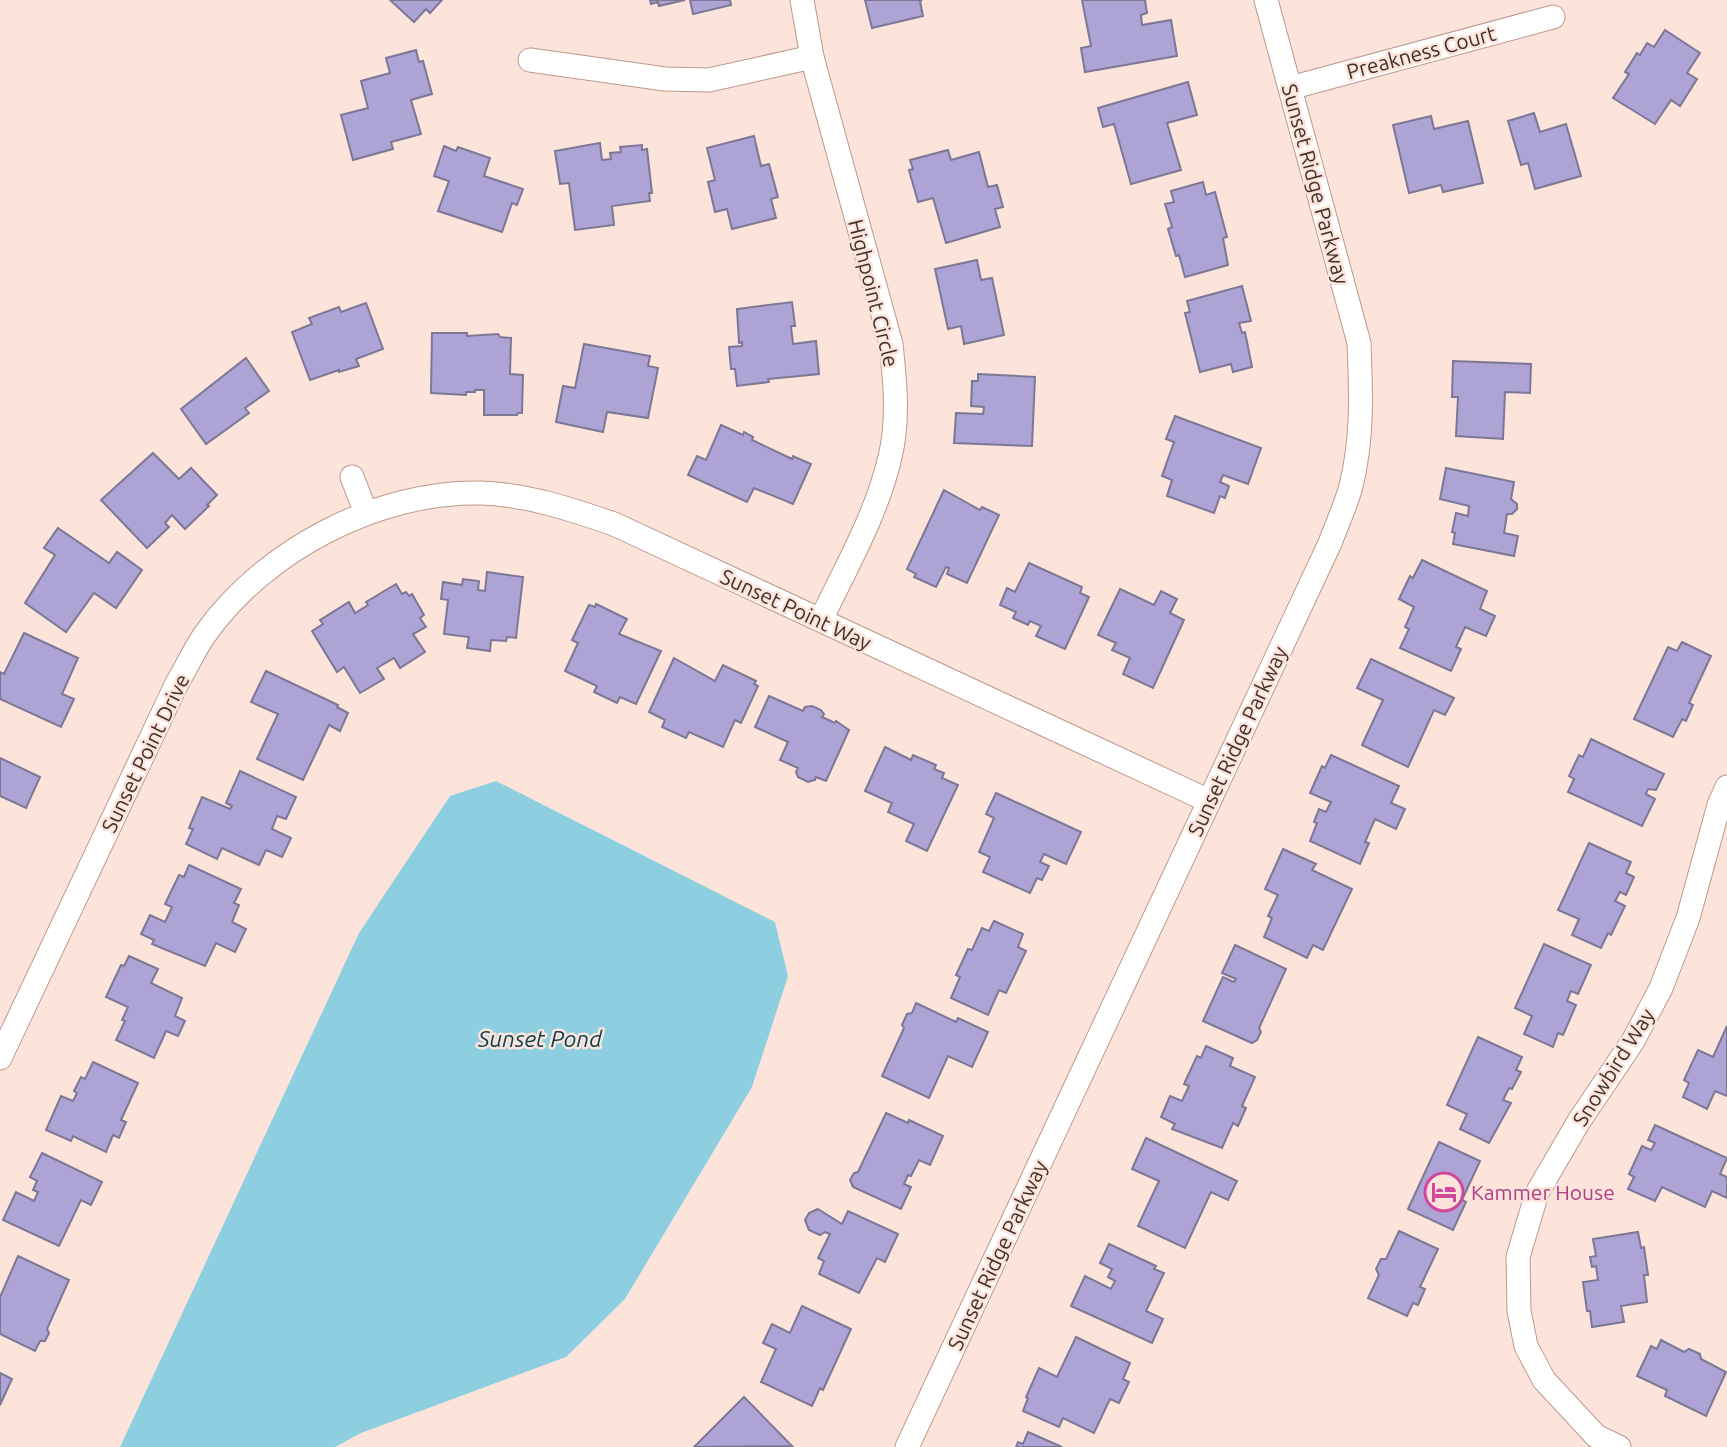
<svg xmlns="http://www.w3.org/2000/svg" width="1727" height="1447" font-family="Ubuntu,sans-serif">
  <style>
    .water { fill: #8dcfe0 }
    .building { fill: #ada3d4; stroke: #7d7796; stroke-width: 2 }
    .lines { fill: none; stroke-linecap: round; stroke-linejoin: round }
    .minor-casing { stroke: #bd998b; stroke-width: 25 }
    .minor { stroke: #fff; stroke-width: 23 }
    .labels { text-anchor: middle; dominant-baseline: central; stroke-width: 5; stroke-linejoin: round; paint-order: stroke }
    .street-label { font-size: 21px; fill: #3f302b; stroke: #fce4db }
    .hotel-label { font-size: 21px; fill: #b23c85; stroke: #fce4db; text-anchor: start }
    .water-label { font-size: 23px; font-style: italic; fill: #094552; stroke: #fce4db }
  </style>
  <rect width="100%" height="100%" fill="#fce4db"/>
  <polygon class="water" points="496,781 775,922 788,976 752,1087 625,1299 566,1357 361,1433 335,1447 120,1447 359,933 450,796"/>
  <g class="building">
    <polygon points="390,0 442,0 430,13 426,9 414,22"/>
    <polygon points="650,0 685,0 659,6 658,2 651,4"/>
    <polygon points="690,0 730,0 731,5 693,14"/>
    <polygon points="865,0 922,0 920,1 923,16 872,28"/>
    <polygon points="1082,0 1145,0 1147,13 1141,15 1142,25 1171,20 1177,56 1085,72 1081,48 1091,46"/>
    <polygon points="1665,30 1700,53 1687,73 1697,79 1680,106 1671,100 1655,124 1613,98 1629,74 1625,72 1637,53 1640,55 1647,43 1654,47"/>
    <polygon points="416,50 419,62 423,61 432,94 411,100 421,134 391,142 393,149 353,160 341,115 368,108 361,81 390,73 386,58"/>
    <polygon points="1188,82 1197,115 1167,123 1181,170 1131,184 1114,124 1103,127 1098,108"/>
    <polygon points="1534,113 1540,132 1566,124 1581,176 1535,189 1528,163 1521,165 1508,121"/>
    <polygon points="1431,116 1434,129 1468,121 1483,183 1443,192 1441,185 1409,193 1393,125"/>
    <polygon points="754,136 761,166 769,164 778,197 771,199 776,218 732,229 727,209 715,212 708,182 715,180 707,148"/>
    <polygon points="600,143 602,160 611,159 610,153 621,152 620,147 642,145 642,150 647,149 652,193 649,193 650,201 612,206 614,225 575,230 569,183 560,184 555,151"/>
    <polygon points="444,146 456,151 458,147 490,158 484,176 523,189 517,205 512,203 502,232 438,211 449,181 434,176"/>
    <polygon points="948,150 951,160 979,152 988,187 997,185 1003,207 995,209 1000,227 946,243 933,198 918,202 909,170 913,169 910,160"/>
    <polygon points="1203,182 1206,195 1215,192 1227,237 1223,238 1228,265 1185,277 1179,255 1176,256 1168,229 1172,227 1165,204 1174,202 1171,191"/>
    <polygon points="977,260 981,280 992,278 1004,335 964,344 961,326 948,329 935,269"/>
    <polygon points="1242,286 1251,321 1239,323 1242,333 1245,332 1252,367 1233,372 1231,364 1200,372 1185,313 1190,312 1187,301"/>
    <polygon points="792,302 795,326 791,326 793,344 816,341 819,374 768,379 769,382 737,386 735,369 731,369 729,347 742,346 742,342 739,343 737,309"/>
    <polygon points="366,303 383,349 356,359 359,366 339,372 339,370 310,380 292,332 312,324 309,318 339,307 341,312"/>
    <polygon points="432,333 467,333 467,336 498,334 500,337 511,338 510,374 523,375 522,413 518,413 517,415 484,415 484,390 475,390 475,392 466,392 466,395 431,393"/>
    <polygon points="584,344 650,356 648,366 658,368 648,418 607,412 603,432 556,422 563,386 575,388"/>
    <polygon points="246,358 269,391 245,408 249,413 206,444 181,409"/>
    <polygon points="1453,361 1531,364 1530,393 1505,392 1503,439 1456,436 1458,397 1452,397"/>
    <polygon points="978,374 1035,377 1032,446 954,443 956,413 983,414 984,407 971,406 972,381 978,381"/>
    <polygon points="1175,416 1261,448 1248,484 1223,475 1220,482 1229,486 1225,498 1220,496 1214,513 1167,496 1172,480 1162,476 1174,442 1166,439"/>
    <polygon points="721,425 743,435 744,432 753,437 752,440 792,459 793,456 811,464 793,504 754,488 747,502 688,475 697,456 706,460"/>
    <polygon points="153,453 179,479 191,468 217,495 207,505 209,506 185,529 172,515 165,523 169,527 147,548 101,500"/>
    <polygon points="1446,468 1514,482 1511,499 1517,504 1517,509 1512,514 1507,514 1504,533 1518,536 1514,556 1453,544 1455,533 1452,532 1456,513 1468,516 1469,506 1440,499"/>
    <polygon points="944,490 980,510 982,507 999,515 967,583 947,574 949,568 946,567 936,587 914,577 916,574 907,569"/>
    <polygon points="58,528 109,563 117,552 142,570 116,608 94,593 66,632 25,603 55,555 44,548"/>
    <polygon points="1422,560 1487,591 1480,609 1495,616 1486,636 1465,627 1456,647 1461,649 1451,671 1400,648 1409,629 1405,627 1414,607 1399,599 1410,576 1413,578"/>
    <polygon points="1029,563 1082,587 1080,593 1089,597 1065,649 1036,636 1041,626 1030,621 1028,625 1013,618 1016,612 1000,605 1007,588 1015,592"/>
    <polygon points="487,572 523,577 516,638 507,637 506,641 491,640 490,651 467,648 469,637 444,634 448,600 441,599 443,582 462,585 463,579 479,581 478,590 485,591"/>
    <polygon points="396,584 402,594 406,592 409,596 412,594 424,615 420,618 426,627 413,634 425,652 400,668 394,658 377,668 384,679 360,693 344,667 337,672 312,631 323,624 320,620 349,602 355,613 368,605 366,602"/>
    <polygon points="1120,589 1154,605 1161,591 1177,599 1170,613 1184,620 1153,688 1123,674 1130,658 1112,650 1116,643 1098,635"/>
    <polygon points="596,604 627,619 619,634 661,651 636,704 620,697 617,703 594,692 597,686 565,671 578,643 572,640 589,605 595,607"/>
    <polygon points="24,633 78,658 62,694 74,699 61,727 0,699 0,672 4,674"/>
    <polygon points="1682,642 1711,656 1689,703 1693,705 1686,721 1682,719 1673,737 1634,719 1668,647 1677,651"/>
    <polygon points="674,658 715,681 723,665 756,681 754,684 758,686 741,723 735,720 723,747 689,732 686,738 662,727 665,720 649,712"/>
    <polygon points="1371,659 1454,698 1445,715 1434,710 1408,767 1362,745 1383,700 1357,688"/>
    <polygon points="266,671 338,705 337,707 348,713 340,731 329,725 303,780 257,759 278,714 251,702"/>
    <polygon points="769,696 803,711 805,707 812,706 821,710 824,714 822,717 835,723 836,721 849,730 826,781 816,777 815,780 808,782 798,777 796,772 798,768 780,760 788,742 755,727"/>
    <polygon points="1591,739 1664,774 1656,790 1648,789 1646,794 1655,799 1642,826 1568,792 1574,779 1569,776 1579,755 1583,757"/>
    <polygon points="885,747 911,760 913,755 936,765 934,769 944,773 942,778 958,785 927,851 906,841 914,824 888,812 892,803 865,791"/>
    <polygon points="1331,755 1399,786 1391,803 1405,809 1396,829 1375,819 1365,842 1369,843 1360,864 1310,841 1317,823 1314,822 1319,809 1326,812 1331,802 1310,793 1322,766 1325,768"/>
    <polygon points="0,758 40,777 26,808 0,796"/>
    <polygon points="240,771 296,797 286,819 277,816 272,829 291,838 282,857 266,850 259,865 222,848 217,859 186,844 193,829 189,828 202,797 230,809 232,806 226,803"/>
    <polygon points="996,793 1081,832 1066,864 1044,854 1040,862 1049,866 1042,880 1037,878 1030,893 983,872 990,857 979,852 994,818 986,814"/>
    <polygon points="1589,843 1631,862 1626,873 1634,877 1626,895 1620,892 1615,901 1625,906 1611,935 1608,933 1601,948 1572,935 1579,919 1558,910"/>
    <polygon points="1283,849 1316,864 1312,870 1352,889 1323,950 1313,945 1307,958 1264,937 1272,918 1268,916 1278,895 1265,889"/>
    <polygon points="189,865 241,889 234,903 239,905 232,922 246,929 235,952 216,943 205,966 152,944 154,940 141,934 150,915 165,922 172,907 165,904 179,875 184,877"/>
    <polygon points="994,921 1023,934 1018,947 1026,951 1006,993 999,990 988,1015 951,998 960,977 956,975 968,949 972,950 982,928 989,931"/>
    <polygon points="1544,944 1591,965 1578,994 1571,991 1567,1001 1576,1005 1563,1035 1558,1033 1553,1047 1524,1034 1532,1016 1515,1008"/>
    <polygon points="1235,945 1286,969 1259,1028 1261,1032 1257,1040 1252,1043 1203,1021 1223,977 1234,982 1236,979 1222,973"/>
    <polygon points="129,956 158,969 151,983 182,998 175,1016 185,1021 178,1036 166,1031 154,1058 116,1040 125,1021 122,1020 128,1007 106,997 121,965 124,966"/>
    <polygon points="916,1003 956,1022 958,1018 988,1032 972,1067 948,1056 929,1098 882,1076 904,1028 902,1025 907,1014 912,1013"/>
    <polygon points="1727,1026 1727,1096 1715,1091 1707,1109 1683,1097 1689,1083 1684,1080 1698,1050 1713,1057"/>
    <polygon points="1478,1037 1522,1057 1516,1070 1521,1072 1512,1089 1509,1088 1503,1100 1511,1103 1489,1143 1460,1129 1467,1114 1447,1105"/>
    <polygon points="1206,1046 1233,1058 1230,1066 1255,1077 1242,1106 1246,1108 1238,1126 1233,1123 1222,1148 1172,1129 1175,1124 1161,1117 1170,1096 1182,1101 1189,1086 1184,1084 1197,1056 1201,1058"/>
    <polygon points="93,1062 138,1083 121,1120 126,1122 119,1138 113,1135 106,1152 73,1136 71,1141 46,1130 61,1096 73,1101 77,1093 74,1091 81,1077 85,1079"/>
    <polygon points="886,1113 908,1123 909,1120 943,1136 930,1165 919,1160 911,1176 908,1175 904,1184 911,1187 901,1209 853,1187 850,1180 854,1173 858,1172"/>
    <polygon points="1655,1125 1727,1158 1720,1174 1727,1177 1727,1198 1712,1191 1705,1207 1662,1187 1655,1201 1628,1189 1634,1177 1629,1174 1642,1146 1651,1150 1655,1143 1648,1140"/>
    <polygon points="1146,1138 1237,1181 1228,1200 1211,1192 1185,1248 1138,1226 1159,1181 1132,1169"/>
    <polygon points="1439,1142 1480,1161 1462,1200 1466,1202 1453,1230 1408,1209"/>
    <polygon points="42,1153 102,1182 91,1205 81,1200 59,1246 3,1220 16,1192 34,1201 38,1192 33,1190 37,1181 30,1177"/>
    <polygon points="818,1209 842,1224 848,1211 898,1234 885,1262 877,1258 859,1293 819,1274 824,1261 818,1258 830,1234 825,1232 820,1235 809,1230 805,1220 809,1213"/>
    <polygon points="1399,1231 1438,1249 1420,1287 1425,1289 1418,1305 1413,1303 1407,1316 1368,1298 1379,1275 1376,1269 1381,1259 1386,1259"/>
    <polygon points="1638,1232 1641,1248 1644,1247 1648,1275 1644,1275 1647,1302 1621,1306 1624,1322 1592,1327 1590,1311 1587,1311 1583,1282 1598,1280 1596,1266 1592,1267 1590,1257 1596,1256 1593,1239"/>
    <polygon points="1109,1244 1156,1266 1154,1269 1164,1273 1146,1311 1163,1319 1152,1343 1071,1306 1085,1276 1111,1289 1115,1281 1108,1277 1112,1269 1100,1263"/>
    <polygon points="18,1256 69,1280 47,1329 49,1333 45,1341 40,1341 35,1351 0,1334 0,1297"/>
    <polygon points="802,1306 851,1329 823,1390 820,1388 812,1406 761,1382 776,1349 763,1343 772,1324 790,1333"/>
    <polygon points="1076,1337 1130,1363 1123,1379 1129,1382 1119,1403 1110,1399 1094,1433 1063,1418 1059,1427 1023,1411 1028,1398 1026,1397 1039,1368 1057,1377"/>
    <polygon points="1661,1340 1684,1352 1689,1349 1700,1354 1701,1359 1726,1372 1706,1416 1665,1396 1667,1390 1637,1376 1651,1346 1657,1349"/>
    <polygon points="0,1373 12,1379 0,1405"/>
    <polygon points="744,1397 792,1446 694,1447"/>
    <polygon points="1028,1432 1062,1447 1016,1447 1018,1442 1023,1444"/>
  </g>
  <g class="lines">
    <defs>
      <g id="minor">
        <path d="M802,0L812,57L891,344C895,381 899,420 890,457C877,514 846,567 821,620"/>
        <polyline points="530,60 665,79 709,80 812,57"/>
        <polyline points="1290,88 1553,17"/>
        <polyline points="352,477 366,513"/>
        <path d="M0,1058L177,683C187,667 195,648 206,633C265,550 378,491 480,493C526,494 570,509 614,524L1209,801"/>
        <path d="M907,1447L1330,543C1337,524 1346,505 1351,486C1363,438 1361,391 1359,343L1266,0"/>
        <polyline points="1619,1447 1596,1436 1544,1380 1526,1346 1519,1311 1518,1257 1537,1193 1579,1121 1633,1041 1661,988 1688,918 1719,805 1727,787"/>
      </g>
    </defs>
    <use href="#minor" class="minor-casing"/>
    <use href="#minor" class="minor"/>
  </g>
  <defs>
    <symbol id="hotel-ring" viewBox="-11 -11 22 22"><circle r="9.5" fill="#fce4db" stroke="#d1479c" stroke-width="1.5"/><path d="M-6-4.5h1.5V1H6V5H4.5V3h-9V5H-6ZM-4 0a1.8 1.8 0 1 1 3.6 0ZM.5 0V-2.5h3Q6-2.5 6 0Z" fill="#d1479c"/></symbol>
  </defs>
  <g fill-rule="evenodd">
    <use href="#hotel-ring" x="1422" y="1170" width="44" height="44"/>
  </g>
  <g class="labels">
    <g class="street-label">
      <text transform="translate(1421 52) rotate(-15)">Preakness Court</text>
      <text transform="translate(1316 184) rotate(75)">Sunset Ridge Parkway</text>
      <text transform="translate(874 293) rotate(76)">Highpoint Circle</text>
      <text transform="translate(796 609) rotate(25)">Sunset Point Way</text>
      <text transform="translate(1237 741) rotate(-65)">Sunset Ridge Parkway</text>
      <text transform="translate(145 753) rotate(-64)">Sunset Point Drive</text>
      <text transform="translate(1613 1067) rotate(-58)">Snowbird Way</text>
      <text transform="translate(997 1255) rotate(-65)">Sunset Ridge Parkway</text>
    </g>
    <g class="hotel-label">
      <text x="1471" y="1192">Kammer House</text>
    </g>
    <g class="water-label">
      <text x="540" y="1038">Sunset Pond</text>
    </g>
  </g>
</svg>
